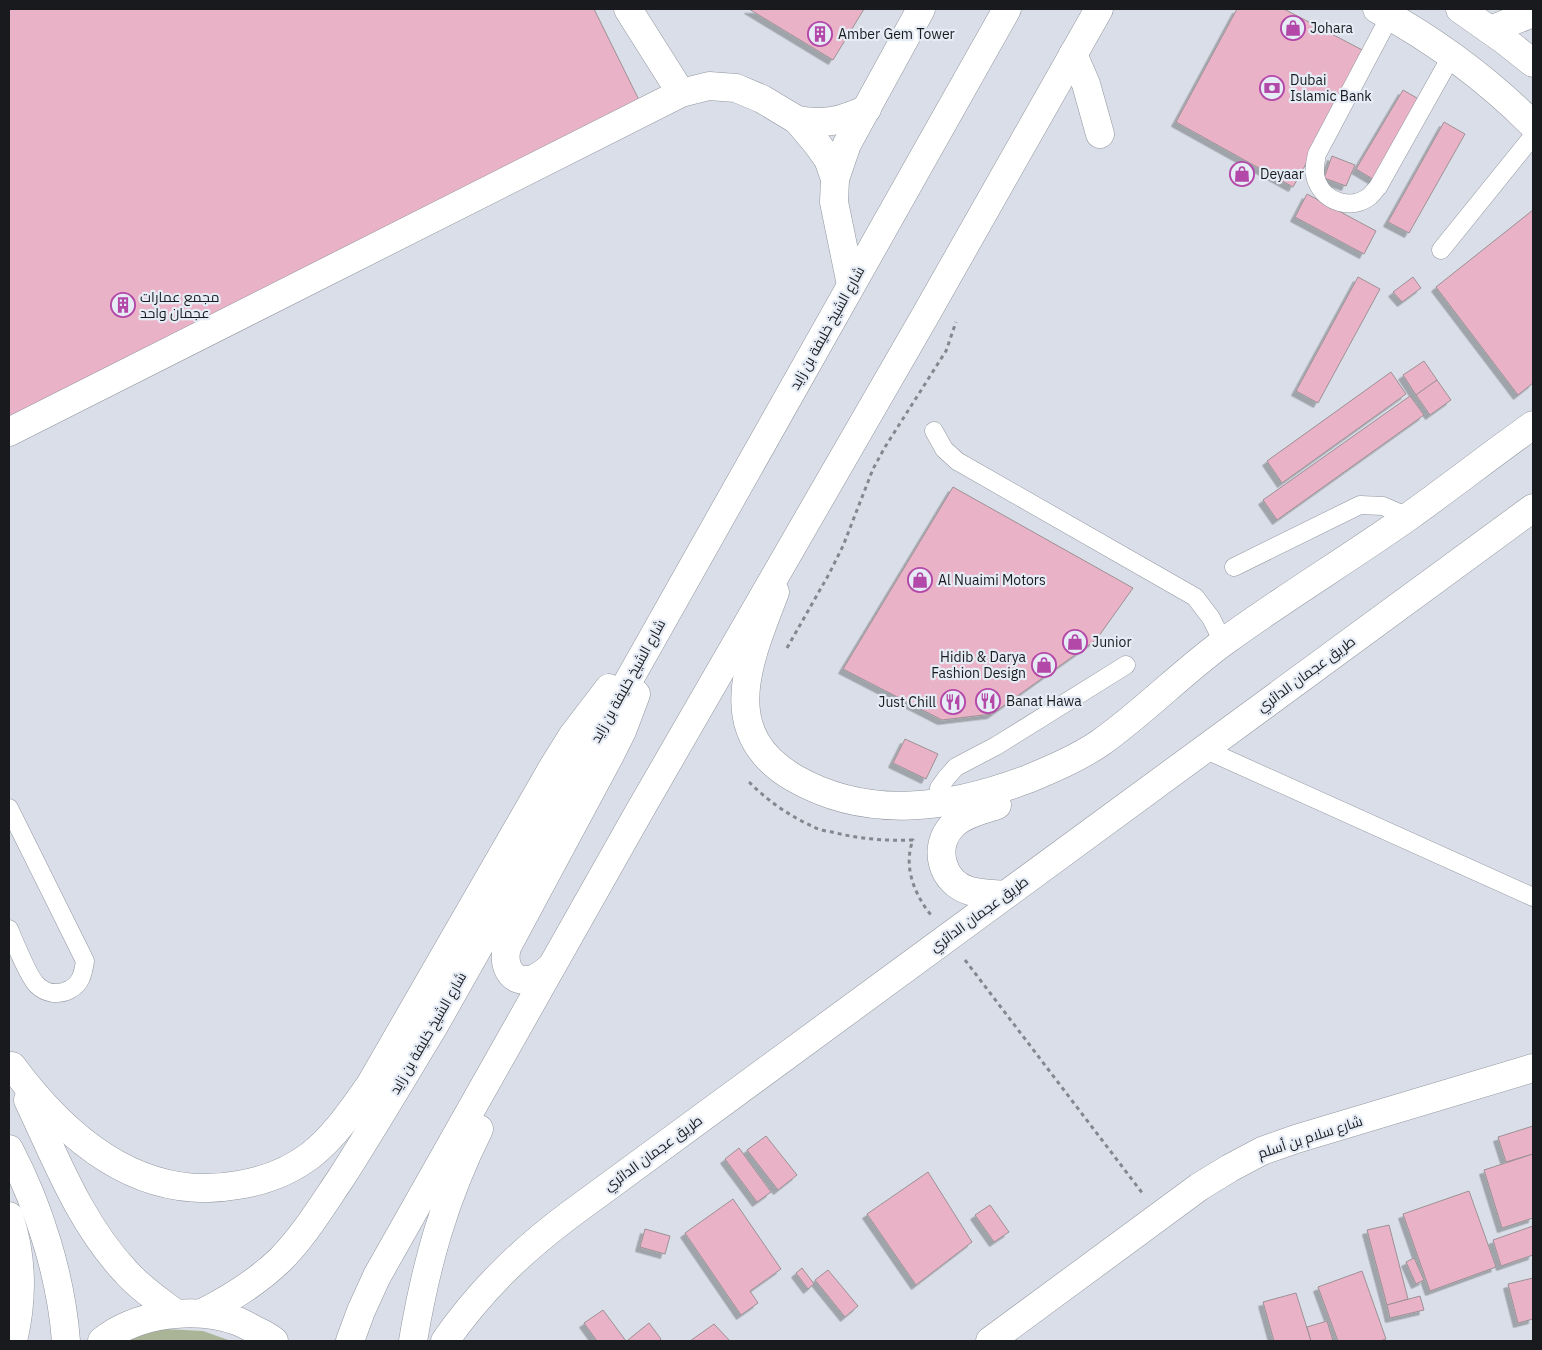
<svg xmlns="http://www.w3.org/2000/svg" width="1542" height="1350" font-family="'IBM Plex Sans',Cairo,sans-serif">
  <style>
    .green { fill: #aab497 }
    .building { fill: #eab2c6; stroke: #9c9195; filter: url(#shadow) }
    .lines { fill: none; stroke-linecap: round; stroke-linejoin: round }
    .lane-casing { stroke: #91969f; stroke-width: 19 }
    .street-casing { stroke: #91969f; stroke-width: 29 }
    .secondary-casing { stroke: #91969f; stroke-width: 29 }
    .primary-casing { stroke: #91969f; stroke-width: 29 }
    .path { stroke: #83878e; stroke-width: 3; stroke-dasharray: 4 4; stroke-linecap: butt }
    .lane { stroke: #fff; stroke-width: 18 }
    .street { stroke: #fff; stroke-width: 28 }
    .secondary { stroke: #fff; stroke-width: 28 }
    .primary { stroke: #fff; stroke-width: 28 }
    .labels { text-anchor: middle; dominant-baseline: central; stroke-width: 4.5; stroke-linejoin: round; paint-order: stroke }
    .poi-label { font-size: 14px; fill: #181a1e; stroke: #e6ecf5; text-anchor: start }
    .street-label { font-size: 14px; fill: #181a1e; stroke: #e6ecf5 }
  </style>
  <defs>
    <filter id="shadow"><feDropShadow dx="-4.5" dy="4.5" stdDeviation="0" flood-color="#0004"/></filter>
  </defs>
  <rect width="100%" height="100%" fill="#d9dee8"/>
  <polygon class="green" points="164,1329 203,1331 231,1341 122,1341 126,1339"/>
  <g class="building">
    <polygon points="9,9 594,9 639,100 9,423"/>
    <polygon points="749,9 864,9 833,60"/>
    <polygon points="1237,9 1284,9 1368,53 1293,187 1176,122"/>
    <polygon points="1403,90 1422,101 1376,181 1356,169"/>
    <polygon points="1444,122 1465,134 1409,233 1388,222"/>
    <polygon points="1332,156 1355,165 1346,186 1324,178"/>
    <polygon points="1307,194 1376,231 1364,254 1295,217"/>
    <polygon points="1533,210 1533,383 1518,395 1436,287"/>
    <polygon points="1358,277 1380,289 1318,403 1296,391"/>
    <polygon points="1413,277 1421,288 1402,302 1393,292"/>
    <polygon points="1424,361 1437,380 1416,395 1403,375"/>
    <polygon points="1391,372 1406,394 1282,483 1267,461"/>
    <polygon points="1437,380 1451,400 1430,415 1416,395"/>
    <polygon points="1410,396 1424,415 1277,520 1263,500"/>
    <polygon points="953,487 1133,588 1096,640 992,714 942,720 843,669"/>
    <polygon points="905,739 938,754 926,779 893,763"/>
    <polygon points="1533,1126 1533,1154 1506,1162 1498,1137"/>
    <polygon points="766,1136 797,1175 778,1190 747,1150"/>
    <polygon points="739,1148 771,1192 757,1202 725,1159"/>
    <polygon points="1533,1154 1533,1218 1502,1228 1484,1170"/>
    <polygon points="928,1172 972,1242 916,1285 867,1214"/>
    <polygon points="1469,1191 1496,1267 1430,1291 1403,1214"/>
    <polygon points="733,1199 781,1269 750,1291 758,1303 741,1315 685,1233"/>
    <polygon points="990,1205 1009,1232 994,1242 975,1215"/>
    <polygon points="1389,1225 1408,1299 1387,1305 1367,1230"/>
    <polygon points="1533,1226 1533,1255 1501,1266 1493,1240"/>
    <polygon points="645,1229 670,1236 665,1254 640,1247"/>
    <polygon points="1414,1258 1424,1280 1416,1284 1406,1262"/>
    <polygon points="802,1268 814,1284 808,1289 796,1273"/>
    <polygon points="828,1270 858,1306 845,1317 815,1280"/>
    <polygon points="1362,1271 1386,1339 1380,1341 1338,1341 1318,1287"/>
    <polygon points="1533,1278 1533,1319 1518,1323 1508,1284"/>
    <polygon points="1296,1293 1311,1341 1274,1341 1263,1302"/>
    <polygon points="1420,1296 1424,1310 1390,1318 1387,1305"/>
    <polygon points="603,1310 626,1341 597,1341 584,1323"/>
    <polygon points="1327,1321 1333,1341 1311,1341 1307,1327"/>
    <polygon points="649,1323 661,1339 659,1341 629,1341 628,1340"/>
    <polygon points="714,1324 730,1341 690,1341"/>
  </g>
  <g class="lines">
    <defs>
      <g id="lane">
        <path d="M1390,16L1317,154C1315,163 1313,173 1317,182C1325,202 1352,211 1370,196C1372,194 1375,190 1378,187L1452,55"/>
        <polyline points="1441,250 1533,136"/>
        <polyline points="934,431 944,449 957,461 1195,597 1211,618 1223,642"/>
        <polyline points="1234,567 1360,505 1383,506 1408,517"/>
        <polyline points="1204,749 1533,897"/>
        <polyline points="937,804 939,788 947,777 956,767 996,746 1126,665"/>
        <path d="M9,808L85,961C83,974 81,984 69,990C58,995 46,994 37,985C29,978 14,941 9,929"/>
      </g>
      <g id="street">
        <polyline points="628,9 681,93"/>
        <polyline points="1490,30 1533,13"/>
        <path d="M797,120C825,125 841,121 867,109"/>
        <polyline points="851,285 834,202 835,179 847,144 921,9"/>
        <polyline points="9,432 681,93 709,86 736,88 762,99 797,120 818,145 828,159 835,179"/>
        <polyline points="990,1341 1199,1187 1230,1168 1262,1151 1296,1139 1533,1068"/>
      </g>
      <g id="secondary">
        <path d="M1377,9C1436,41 1486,78 1533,125"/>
        <polyline points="1460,9 1504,40 1533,63"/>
        <path d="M775,592C750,658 715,732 794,778C869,821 951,808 1028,779C1052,769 1078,758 1100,743C1144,712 1181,673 1225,641C1284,598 1347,560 1408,517C1450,487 1491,455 1533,425"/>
        <path d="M997,805C983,810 963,814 952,826C932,848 942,883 970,891C981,894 994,894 1005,895"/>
        <path d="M445,1341C480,1291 519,1253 568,1216L1533,508"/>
      </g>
      <g id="primary">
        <polyline points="1073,54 1086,84 1100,134"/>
        <path d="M550,968C545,972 539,977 533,979C511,985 502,965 507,947L609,757L622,731L636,694"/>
        <path d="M12,1066C66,1139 141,1203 238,1185C264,1181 290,1171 311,1155C336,1135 352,1110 370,1085L553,767L573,735L609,688"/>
        <path d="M28,1100C56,1159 80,1223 126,1272C140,1288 158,1300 175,1313"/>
        <path d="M9,1149C39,1206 61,1276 66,1341"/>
        <path d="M9,1216C23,1258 23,1299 13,1341"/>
        <path d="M202,1313C230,1299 256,1283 280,1260C304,1236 322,1206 341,1178C373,1128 403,1077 434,1026L1007,9"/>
        <path d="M102,1341C137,1313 195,1306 237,1321C243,1323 249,1327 255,1330C262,1333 268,1336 274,1341"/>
        <polyline points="350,1341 361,1311 377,1276 639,812 925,316 1099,9"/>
        <path d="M413,1341C426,1264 444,1199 479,1129"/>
      </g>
    </defs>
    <use href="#lane" class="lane-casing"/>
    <use href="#street" class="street-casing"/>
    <use href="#secondary" class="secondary-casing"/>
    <use href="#primary" class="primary-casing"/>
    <g class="path">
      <polyline points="787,648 829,574 843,546 873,469 885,447 946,351 956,322"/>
      <path d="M751,782L750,783C768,801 791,817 814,827C819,830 826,831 832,832C859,839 885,841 913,840C903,866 914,894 931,915"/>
      <polyline points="965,960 1143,1194"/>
    </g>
    <use href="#lane" class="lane"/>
    <use href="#street" class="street"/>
    <use href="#secondary" class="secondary"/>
    <use href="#primary" class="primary"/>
  </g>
  <defs>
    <symbol id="shop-ring" viewBox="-11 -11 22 22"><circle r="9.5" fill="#e6ecf5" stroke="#b348a9" stroke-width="1.5"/><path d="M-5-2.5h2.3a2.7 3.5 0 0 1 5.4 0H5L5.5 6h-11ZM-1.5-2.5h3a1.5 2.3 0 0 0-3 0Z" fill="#b348a9"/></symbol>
    <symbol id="building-ring" viewBox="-11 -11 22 22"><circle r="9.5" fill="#e6ecf5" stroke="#b348a9" stroke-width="1.5"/><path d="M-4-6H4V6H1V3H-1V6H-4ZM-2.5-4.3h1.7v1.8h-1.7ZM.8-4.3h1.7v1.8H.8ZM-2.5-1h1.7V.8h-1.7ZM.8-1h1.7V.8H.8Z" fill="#b348a9"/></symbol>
    <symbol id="bank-ring" viewBox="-11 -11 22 22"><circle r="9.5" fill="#e6ecf5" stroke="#b348a9" stroke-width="1.5"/><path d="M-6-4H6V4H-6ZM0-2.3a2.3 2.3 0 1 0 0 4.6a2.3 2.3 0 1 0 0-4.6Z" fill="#b348a9"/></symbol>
    <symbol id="restaurant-ring" viewBox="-11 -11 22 22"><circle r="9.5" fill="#e6ecf5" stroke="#b348a9" stroke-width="1.5"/><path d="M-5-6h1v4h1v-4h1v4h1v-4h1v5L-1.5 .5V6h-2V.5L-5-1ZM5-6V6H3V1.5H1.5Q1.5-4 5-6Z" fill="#b348a9"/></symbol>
  </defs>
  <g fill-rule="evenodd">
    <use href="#shop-ring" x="1279" y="14" width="28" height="28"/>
    <use href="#building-ring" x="806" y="20" width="28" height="28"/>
    <use href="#bank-ring" x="1258" y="74" width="28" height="28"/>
    <use href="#shop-ring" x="1228" y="160" width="28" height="28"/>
    <use href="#building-ring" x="109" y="291" width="28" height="28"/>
    <use href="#shop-ring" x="906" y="566" width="28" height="28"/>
    <use href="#shop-ring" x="1061" y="628" width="28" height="28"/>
    <use href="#shop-ring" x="1030" y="651" width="28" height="28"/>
    <use href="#restaurant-ring" x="974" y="687" width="28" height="28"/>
    <use href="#restaurant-ring" x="939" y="688" width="28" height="28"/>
  </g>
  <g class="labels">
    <g class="poi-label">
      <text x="1310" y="28">Johara</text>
      <text x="838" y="34">Amber Gem Tower</text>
      <text x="1290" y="80">Dubai<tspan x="1290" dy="16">Islamic Bank</tspan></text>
      <text x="1260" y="174">Deyaar</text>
      <text x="140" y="297">مجمع عمارات<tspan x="140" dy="16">عجمان واحد</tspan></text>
      <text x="938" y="580">Al Nuaimi Motors</text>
      <text x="1092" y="642">Junior</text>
      <text x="1026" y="657" text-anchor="end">Hidib &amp; Darya<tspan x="1026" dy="16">Fashion Design</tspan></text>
      <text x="1006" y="701">Banat Hawa</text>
      <text x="936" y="702" text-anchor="end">Just Chill</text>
    </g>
    <g class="street-label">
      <text transform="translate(827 328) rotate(-61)">شارع الشيخ خليفة بن زايد</text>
      <text transform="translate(1306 674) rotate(-36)">طريق عجمان الدائري</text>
      <text transform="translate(628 681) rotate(-61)">شارع الشيخ خليفة بن زايد</text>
      <text transform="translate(979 914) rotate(-36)">طريق عجمان الدائري</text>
      <text transform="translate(428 1033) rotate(-60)">شارع الشيخ خليفة بن زايد</text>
      <text transform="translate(1310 1137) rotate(-18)">شارع سلام بن أسلم</text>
      <text transform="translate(653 1153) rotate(-36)">طريق عجمان الدائري</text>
    </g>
  </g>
  <rect width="1542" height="1350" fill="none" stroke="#181a1e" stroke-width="20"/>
</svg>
